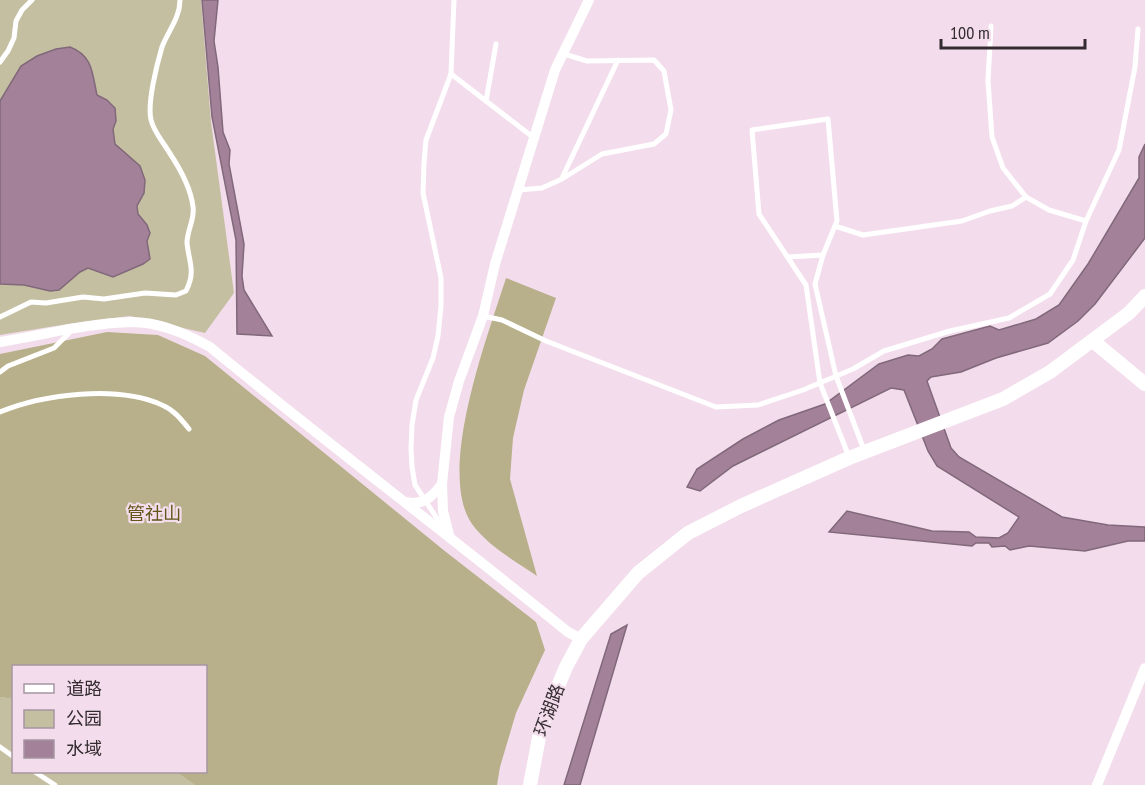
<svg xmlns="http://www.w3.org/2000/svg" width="1145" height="785" font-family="'PT Sans Narrow','Noto Sans SC',sans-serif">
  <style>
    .green { fill: #c5bfa2 }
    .forest { fill: #b7b08a }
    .water { fill: #a38299; stroke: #81687a; stroke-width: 1.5 }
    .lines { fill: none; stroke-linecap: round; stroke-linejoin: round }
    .service { stroke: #fff; stroke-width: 5 }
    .minor { stroke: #fff; stroke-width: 10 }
    .tertiary { stroke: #fff; stroke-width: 14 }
    .labels { text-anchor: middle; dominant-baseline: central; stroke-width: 4.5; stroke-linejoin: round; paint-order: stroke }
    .park-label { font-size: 18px; fill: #615617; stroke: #f3ddec }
    .street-label { font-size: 18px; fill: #332b30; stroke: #f3ddec }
  </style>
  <rect width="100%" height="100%" fill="#f3ddec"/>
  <g class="green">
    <polygon points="0,0 201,0 211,122 234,293 205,333 130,316 74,323 0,335"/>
    <polygon points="0,697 13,699 14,772 176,772 195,785 0,785"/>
  </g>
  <g class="forest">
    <path d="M506,278L556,298L524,390L513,438L510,479L537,576C515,561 488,546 472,524C436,472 488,335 506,278Z"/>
    <polygon points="107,332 158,335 205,356 446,552 536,622 545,650 516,713 500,767 497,785 195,785 176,772 206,772 206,666 14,666 13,699 0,697 0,354"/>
  </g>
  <g class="water">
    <polygon points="202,0 218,0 214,41 218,67 223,132 230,150 229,164 244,244 242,276 244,290 272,336 237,334 236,240 212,117"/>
    <path d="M70,47C93,56 92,73 97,95L107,100L115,108L116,121L113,129L115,144L140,166L145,180L144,193L137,206L138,214L147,225L150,233L147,241L150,259L143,264L113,277L88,268L80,272L59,290L50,291L24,285L0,284V101L21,66L37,56L56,49Z"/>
    <polygon points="1145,144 1145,238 1095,304 1078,321 1048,343 996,358 961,372 931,377 927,381 951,448 959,457 1062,517 1108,525 1145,527 1145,541 1128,541 1085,551 1029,546 1010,550 1005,546 992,547 989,543 976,543 972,546 829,532 847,511 932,531 969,532 976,537 999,538 1008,533 1019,517 937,466 928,451 904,390 891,388 733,466 700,491 687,487 697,469 743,439 779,420 825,404 879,364 908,355 919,356 932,349 942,339 990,326 999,330 1036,319 1059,305 1088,264 1139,178 1139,157"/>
    <polygon points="627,625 580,785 564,785 611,634"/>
  </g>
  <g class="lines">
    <g class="service">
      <polyline points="991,26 988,81 992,137 1003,168 1026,197 1049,210 1086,221"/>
      <polyline points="0,62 8,51 14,38 16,21 22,10 32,0"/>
      <polyline points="451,74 534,138"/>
      <polyline points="486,101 496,44"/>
      <polyline points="562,178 618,60"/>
      <polyline points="518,190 542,188 562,179 602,154 654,144 666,134 671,110 664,71 654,60 587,61 564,54"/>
      <polyline points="835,226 863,235 962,221 990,211 1012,206 1026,197"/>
      <polyline points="788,257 823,255"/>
      <polyline points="483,316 502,320 546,341 716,407 758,405 803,390 853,369 884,351 950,331 1009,318 1050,294 1073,260 1086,221 1119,150 1135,67 1138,29"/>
      <path d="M0,317L31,302L46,303L83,297L104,299L145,293L176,295L186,291C196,271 189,263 187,243C187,230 195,219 193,207C191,188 179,167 169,152C163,142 154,132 151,120C147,103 157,64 162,47C168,31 180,18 180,0"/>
      <polyline points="0,372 8,366 54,348 70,332"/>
      <path d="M0,412C44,394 117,385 162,405C174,410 181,419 189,429"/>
      <polyline points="849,457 820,383 806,285 759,214 752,130 828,119 837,221 823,255 815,284 836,376 864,450"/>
      <polyline points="444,529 415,485 412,467 411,448 412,425 416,400 433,358 438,336 441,306 441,278 423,193 424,163 426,140 451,74 454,0"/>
      <polyline points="0,747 14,757"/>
      <polyline points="35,772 55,785"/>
    </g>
    <g class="minor">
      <path d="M0,342C43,335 88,323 132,322C160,322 187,334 210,347C328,444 450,536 568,632L581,639"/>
      <path d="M405,502C423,506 432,497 442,484"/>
      <polyline points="449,535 443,511 442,484 449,417 459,381 483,316 495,264 555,70 589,0"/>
      <polyline points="1097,785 1145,668"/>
    </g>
    <g class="tertiary">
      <polyline points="1093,341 1145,384"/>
      <polyline points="530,785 541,727 566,667 581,639 638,573 688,533 741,506 849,458 1003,399 1050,372 1129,313 1145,296"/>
    </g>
  </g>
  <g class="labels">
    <g class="park-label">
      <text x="154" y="513">管社山</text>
    </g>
    <g class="street-label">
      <text transform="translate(549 710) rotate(-70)">环湖路</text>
    </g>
  </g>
  <rect x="12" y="665" width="195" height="108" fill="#f3ddec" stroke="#a696a1" stroke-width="1.5"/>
  <rect x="24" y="684" width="30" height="9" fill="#ffffff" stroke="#a696a1" stroke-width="1.5"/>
  <text x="66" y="695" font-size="18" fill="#332b30">道路</text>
  <rect x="24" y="710" width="30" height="18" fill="#c5bfa2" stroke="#a696a1" stroke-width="1.5"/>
  <text x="66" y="725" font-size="18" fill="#332b30">公园</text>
  <rect x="24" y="740" width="30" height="18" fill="#a38299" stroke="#a696a1" stroke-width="1.5"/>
  <text x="66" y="755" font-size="18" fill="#332b30">水域</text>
  <path d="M941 39v9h144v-9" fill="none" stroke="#332b30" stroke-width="3"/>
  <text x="950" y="39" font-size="18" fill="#332b30" stroke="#f3ddec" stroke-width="4.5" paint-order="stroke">100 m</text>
</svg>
